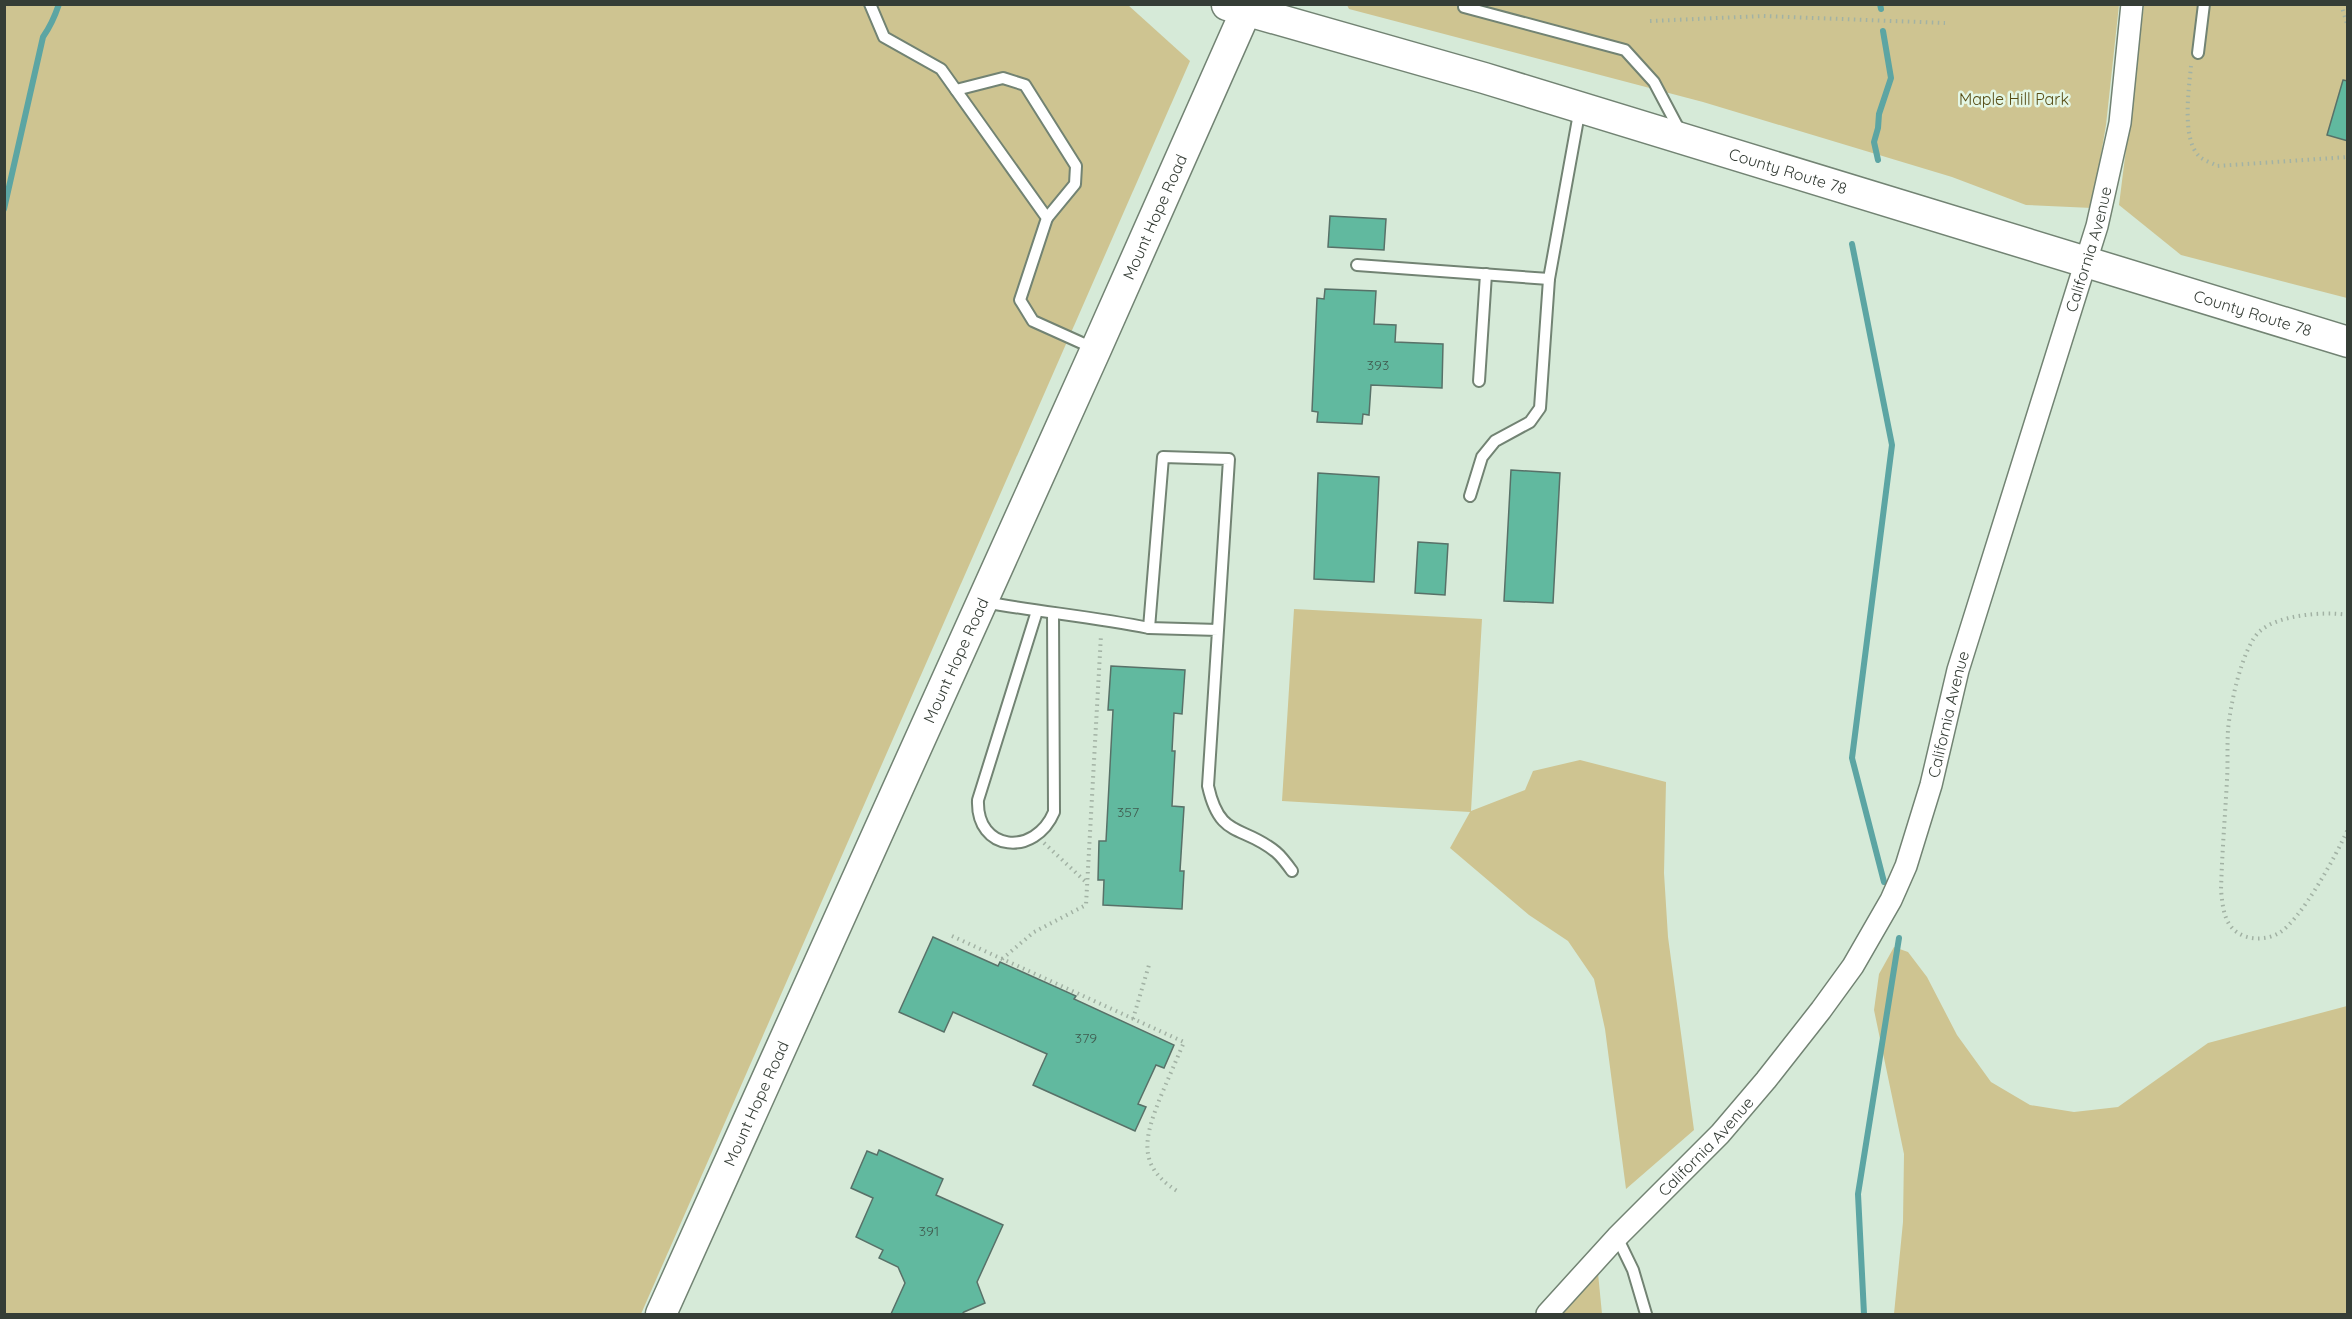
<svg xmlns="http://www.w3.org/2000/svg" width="2352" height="1319" font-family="Quicksand,sans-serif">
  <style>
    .green { fill: #cec491 }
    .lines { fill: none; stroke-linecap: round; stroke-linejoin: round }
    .stream { stroke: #5ca5a3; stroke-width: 6 }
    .building { fill: #61b99f; stroke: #587168; stroke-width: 1.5 }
    .lane-casing { stroke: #728373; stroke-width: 14 }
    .street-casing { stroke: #728373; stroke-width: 24 }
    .secondary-casing { stroke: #728373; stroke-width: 33 }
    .path { stroke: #a2b2a4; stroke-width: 4; stroke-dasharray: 1.5 4.5; stroke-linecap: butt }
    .lane { stroke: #fff; stroke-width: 10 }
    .street { stroke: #fff; stroke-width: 21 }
    .secondary { stroke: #fff; stroke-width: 30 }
    .labels { text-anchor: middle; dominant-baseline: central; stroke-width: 5; stroke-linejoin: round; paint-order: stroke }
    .number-label { font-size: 14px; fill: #405c50 }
    .park-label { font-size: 16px; fill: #574d16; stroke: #e4f7e5 }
    .street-label { font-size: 16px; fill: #353d36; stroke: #e4f7e5 }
  </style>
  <rect width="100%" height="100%" fill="#d6ead8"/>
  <g class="green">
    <polygon points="5,5 1128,5 1190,61 641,1314 5,1314"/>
    <polygon points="1347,5 2119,5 2106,125 2092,208 2026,205 1952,177 1703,102 1349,9"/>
    <polygon points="2144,5 2347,5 2347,298 2181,255 2119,205"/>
    <polygon points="1294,609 1482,619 1471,811 1525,790 1533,771 1580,760 1666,782 1664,873 1668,937 1694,1130 1626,1189 1605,1029 1594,979 1568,941 1529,915 1450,848 1470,812 1282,801"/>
    <polygon points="1894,947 1908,952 1927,977 1957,1035 1991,1082 2030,1105 2074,1112 2118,1107 2208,1043 2347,1006 2347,1314 1894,1314 1903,1222 1904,1154 1874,1010 1879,974"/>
    <polygon points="1598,1273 1602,1314 1563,1314"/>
  </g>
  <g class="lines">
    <g class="stream">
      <polyline points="1880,4 1881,9"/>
      <polyline points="1878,160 1874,142 1878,128 1879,114 1891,78 1883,31"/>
      <path d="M4,209L43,37C50,27 55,16 59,4"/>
      <polyline points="1852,244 1892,445 1852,758 1884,882"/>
      <polyline points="1864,1314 1858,1194 1899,938"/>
    </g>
  </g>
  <g class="building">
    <polygon points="2343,80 2348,81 2348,141 2327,135"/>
    <polygon points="1330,216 1386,219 1384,250 1328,247"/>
    <polygon points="1325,289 1376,291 1374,324 1396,325 1395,342 1443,344 1442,388 1371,385 1369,415 1363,414 1362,424 1317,422 1318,412 1312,411 1317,298 1324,299"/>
    <polygon points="1511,470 1560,473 1553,603 1504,601"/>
    <polygon points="1318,473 1379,477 1374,582 1314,579"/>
    <polygon points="1418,542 1448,544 1445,595 1415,593"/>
    <polygon points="1111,666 1185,670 1182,714 1174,713 1172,751 1175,751 1172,806 1184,807 1180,871 1184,871 1182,909 1103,905 1104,880 1098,880 1099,841 1106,841 1113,710 1108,710"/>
    <polygon points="933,937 998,966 1000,962 1076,996 1074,999 1174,1045 1164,1068 1156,1065 1138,1104 1146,1107 1135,1131 1033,1085 1047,1054 953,1012 944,1032 899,1012"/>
    <polygon points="879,1150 943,1179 936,1195 1003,1225 977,1282 985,1303 964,1312 962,1314 891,1314 905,1283 898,1267 879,1258 883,1250 856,1237 873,1198 851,1188 867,1151 877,1155"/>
  </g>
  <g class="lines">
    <defs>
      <g id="lane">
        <polyline points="870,4 884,37 941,69 1047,218 1020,300 1033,321 1093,348"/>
        <polyline points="1464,7 1625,50 1654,82 1681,133"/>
        <polyline points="2198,53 2204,4"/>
        <polyline points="956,90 1003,78 1025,85 1076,166 1075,184 1047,218"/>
        <polyline points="1357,265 1549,279"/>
        <polyline points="1479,381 1486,274"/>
        <polyline points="1470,496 1482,457 1495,441 1530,422 1540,408 1549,279 1580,108"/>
        <path d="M984,602C1039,612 1094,617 1149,628"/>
        <path d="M1037,611L978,800C976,852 1035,857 1054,812L1053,613"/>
        <path d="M1218,630L1149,628L1163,457L1229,459L1208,786C1220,840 1242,824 1276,852C1282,857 1287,864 1292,871"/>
        <polyline points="1617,1237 1633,1270 1646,1314"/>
      </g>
      <g id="street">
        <path id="s1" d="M1547,1314L1617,1237L1720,1134L1766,1080L1821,1010L1853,966L1891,900L1906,866L1931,785L1958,670L2097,226L2120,123L2132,4"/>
      </g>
      <g id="secondary">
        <path id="s2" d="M1227,5L1484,78L2348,342"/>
        <path id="s3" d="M661,1314L1096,349L1249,4"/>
      </g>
    </defs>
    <use href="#lane" class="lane-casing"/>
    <use href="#street" class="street-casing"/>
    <use href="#secondary" class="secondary-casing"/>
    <g class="path">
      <polyline points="2341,4 2348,27"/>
      <polyline points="1650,21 1763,16 1945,23"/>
      <path d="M2191,66C2189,89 2181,140 2200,157C2205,161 2212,163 2217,166L2348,157"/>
      <path d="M2348,615C2324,611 2278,615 2260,631C2242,647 2230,706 2228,730C2227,747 2228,764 2227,780C2225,817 2222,853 2221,890C2223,909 2224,928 2244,936C2255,940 2269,939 2279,933C2301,920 2337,854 2348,829"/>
      <polyline points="1044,843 1087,883"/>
      <path d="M952,936L1184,1042C1176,1061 1168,1079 1160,1098C1145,1137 1136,1165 1177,1191"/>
      <polyline points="1002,959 1034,932 1086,905 1101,635"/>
      <polyline points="1133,1019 1149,965"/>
    </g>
    <use href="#lane" class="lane"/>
    <use href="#street" class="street"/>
    <use href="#secondary" class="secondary"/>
  </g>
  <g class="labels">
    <g class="number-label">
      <text x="1378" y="365">393</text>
      <text x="1128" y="812">357</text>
      <text x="1086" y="1038">379</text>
      <text x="929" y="1231">391</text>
    </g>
    <g class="park-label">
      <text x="2014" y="99">Maple Hill Park</text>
    </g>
    <g class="street-label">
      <text stroke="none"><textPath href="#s2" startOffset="585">County Route 78</textPath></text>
      <text stroke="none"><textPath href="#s3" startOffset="1203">Mount Hope Road</textPath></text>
      <text stroke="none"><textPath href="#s1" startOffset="1221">California Avenue</textPath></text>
      <text stroke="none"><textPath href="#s2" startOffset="1071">County Route 78</textPath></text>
      <text stroke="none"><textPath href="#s3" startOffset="717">Mount Hope Road</textPath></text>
      <text stroke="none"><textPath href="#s1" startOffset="735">California Avenue</textPath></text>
      <text stroke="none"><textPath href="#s3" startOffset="231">Mount Hope Road</textPath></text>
      <text stroke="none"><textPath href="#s1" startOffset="231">California Avenue</textPath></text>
    </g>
  </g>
  <rect width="2352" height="1319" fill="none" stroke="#353d36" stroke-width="12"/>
</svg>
